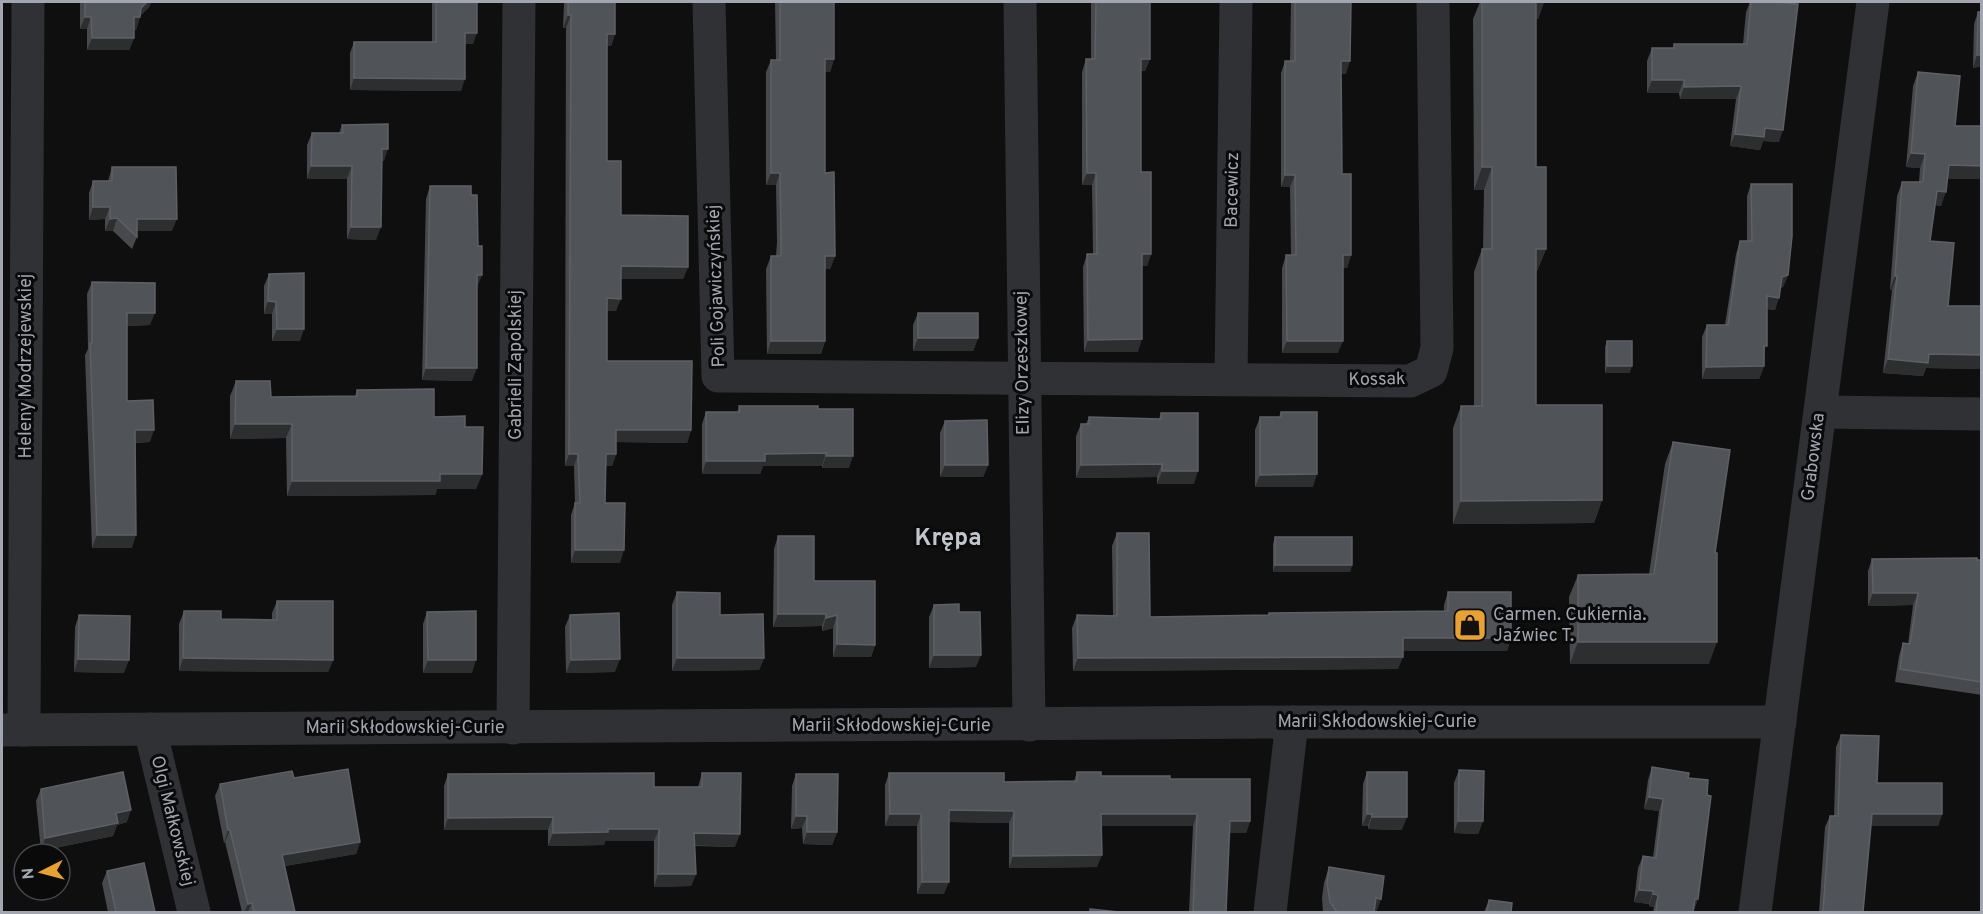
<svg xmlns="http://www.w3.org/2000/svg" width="1983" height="914" font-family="Overpass,sans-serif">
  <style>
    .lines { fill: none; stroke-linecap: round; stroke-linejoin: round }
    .minor { stroke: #303135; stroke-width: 33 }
    .wall { fill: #47494d }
    .shaded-wall { fill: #2c2e30 }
    .building { fill: #505358; stroke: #5d6066; stroke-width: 1.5 }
    .labels { text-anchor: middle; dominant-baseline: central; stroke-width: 6; stroke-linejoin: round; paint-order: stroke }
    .street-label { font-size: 18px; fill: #a1a6b0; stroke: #0a0a0b }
    .poi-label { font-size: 18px; fill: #a1a6b0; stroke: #0a0a0b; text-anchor: start }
    .district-label { font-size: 24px; font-weight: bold; fill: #c1c5cd; stroke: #0a0a0b }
  </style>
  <rect width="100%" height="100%" fill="#0f0f10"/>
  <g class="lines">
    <g class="minor">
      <polyline points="709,2 718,376 1410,381 1431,371 1437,348 1433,2"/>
      <polyline points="1020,2 1029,725"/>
      <polyline points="1231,379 1236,2"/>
      <polyline points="1820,412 1982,414"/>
      <polyline points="513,728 519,2"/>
      <polyline points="150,729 194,912"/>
      <polyline points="2,730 1292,722 1780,722"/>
      <polyline points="24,730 28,2"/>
      <polyline points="1270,912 1292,722"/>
      <polyline points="1755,912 1873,2"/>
    </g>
  </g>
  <g class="wall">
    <polygon points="80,2 151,2 149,7 140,16 136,30 134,29 134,38 129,50 87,50 87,29 80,29"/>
    <polygon points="432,2 477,2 473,44 465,44 461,91 350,90 350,53 354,42 432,42"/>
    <polygon points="564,2 615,2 615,34 611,46 607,46 607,161 621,215 688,267 683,279 621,279 616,311 607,311 607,361 691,430 687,443 616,442 616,454 612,466 606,466 605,503 620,563 571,563 571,515 575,503 574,466 565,466 566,28 563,28 564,4"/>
    <polygon points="775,2 834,2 834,59 830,72 825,72 825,173 835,256 830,269 825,269 825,341 821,354 767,354 766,269 771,256 776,256 777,242 776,185 766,185 766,72 771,60 776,60"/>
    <polygon points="1091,2 1150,2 1150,59 1145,71 1141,71 1141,172 1151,254 1147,266 1142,266 1138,352 1084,352 1083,267 1087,254 1093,254 1092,185 1082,185 1082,72 1086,59 1091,59"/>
    <polygon points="1291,2 1351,2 1346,74 1341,74 1342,174 1351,255 1347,268 1343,268 1338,353 1282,353 1282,268 1286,255 1291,255 1290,187 1281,187 1281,73 1285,61 1290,61"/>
    <polygon points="1480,2 1544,2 1538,19 1536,19 1536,167 1546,249 1537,271 1536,271 1536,405 1602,500 1594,523 1453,524 1453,428 1461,406 1474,406 1474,272 1482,249 1483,249 1484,190 1474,190 1473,19"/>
    <polygon points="1750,2 1770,2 1779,142 1763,141 1760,150 1730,146 1736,99 1680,99 1679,93 1647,93 1647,61 1652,48 1673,48 1674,44 1743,44 1746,12"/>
    <polygon points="1978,12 1982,66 1973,68 1974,24"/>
    <polygon points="1918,72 1955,126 1982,126 1982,179 1947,179 1941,206 1935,205 1930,241 1948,306 1982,306 1982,369 1926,368 1923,376 1883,373 1892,290 1890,290 1897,196 1902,182 1919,182 1920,168 1906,167 1913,86"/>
    <polygon points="342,125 384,161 381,161 376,240 347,239 347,179 307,179 307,145 312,133 339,133"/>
    <polygon points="112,167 172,231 137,231 137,237 132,249 113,231 105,231 105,219 89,220 89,193 93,181 108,181"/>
    <polygon points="1751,184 1788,275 1783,287 1780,288 1775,310 1767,309 1764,366 1759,379 1702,379 1702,337 1707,325 1725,325 1736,254 1740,241 1747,241 1747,196"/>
    <polygon points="430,186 471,195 482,275 477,286 472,381 422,380 426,199"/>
    <polygon points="269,274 300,341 272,341 272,314 264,314 264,286"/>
    <polygon points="92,282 150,325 127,326 127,401 150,442 135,443 132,548 92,548 85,355 88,349 87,294"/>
    <polygon points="918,313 978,338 973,351 913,351 913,325"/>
    <polygon points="1607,341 1630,373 1605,373 1605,347"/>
    <polygon points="236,381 271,397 355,396 357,390 465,427 482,474 476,489 437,489 435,495 287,496 286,438 230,439 230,396"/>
    <polygon points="739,406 818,409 849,468 822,468 822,466 763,466 760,474 702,474 702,424 706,412 737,412"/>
    <polygon points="1281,412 1313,487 1255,487 1255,430 1260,417 1279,417"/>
    <polygon points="1161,413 1194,484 1157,484 1157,477 1076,478 1076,436 1081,424 1086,424 1089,417 1159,419"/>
    <polygon points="945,421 988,465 983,477 940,477 940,433"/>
    <polygon points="1673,442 1709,664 1570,664 1569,597 1578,575 1649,574 1665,464"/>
    <polygon points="1117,533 1150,617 1268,615 1269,613 1444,611 1444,605 1448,592 1511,638 1507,651 1403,651 1398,669 1073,671 1072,628 1077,615 1113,616 1112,546"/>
    <polygon points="778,536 814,581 875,645 871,657 833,657 833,628 822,631 822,626 773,627 774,549"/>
    <polygon points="1275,537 1352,565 1350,572 1273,572 1273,544"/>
    <polygon points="1872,559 1982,560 1982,695 1895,682 1899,656 1903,643 1908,644 1913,605 1868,606 1868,571"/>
    <polygon points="677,592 720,615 764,658 759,670 672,671 672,605"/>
    <polygon points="277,601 333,660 328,672 179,671 179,624 184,611 221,619 272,620 272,613"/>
    <polygon points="934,605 959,612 976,667 929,668 929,617"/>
    <polygon points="427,612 472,673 423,673 423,624"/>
    <polygon points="79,615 124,673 74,672 75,627"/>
    <polygon points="570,615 615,672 566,673 565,627"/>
    <polygon points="1841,735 1877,783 1942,814 1938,826 1871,826 1863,912 1819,912 1825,827 1830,816 1834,816 1836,747"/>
    <polygon points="1652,767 1688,778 1698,899 1693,912 1653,912 1654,907 1649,906 1649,904 1634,902 1638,868 1643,856 1653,857 1659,811 1644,809 1648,780"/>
    <polygon points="1459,770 1483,821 1478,834 1454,833 1454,783"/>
    <polygon points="1077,772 1101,776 1170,779 1250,821 1246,833 1229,833 1226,912 1189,912 1193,826 1101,826 1097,867 1009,868 1009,823 949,822 944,894 917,894 917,826 885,826 885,785 889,773 1004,782 1074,781"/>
    <polygon points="1367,772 1402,830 1368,829 1368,826 1362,826 1363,784"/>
    <polygon points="702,773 735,847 695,846 696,874 691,886 654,887 654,841 605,841 604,845 548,846 548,830 444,830 444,786 448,774 654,787 698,787"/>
    <polygon points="796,774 837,832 832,845 803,844 802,828 791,829 792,786"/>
    <polygon points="294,778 360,842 356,854 285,866 295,912 242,912 225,842 224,843 215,796 220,784"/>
    <polygon points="41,789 127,822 117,825 113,836 41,851 36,801"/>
    <polygon points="1329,867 1381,899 1376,912 1323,912 1322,898 1324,883"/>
    <polygon points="107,871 155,912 108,912 102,883"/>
    <polygon points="1489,900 1511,912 1484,912"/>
  </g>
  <g class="shaded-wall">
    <polygon points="147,2 151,2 149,7 139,17 140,17 136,30 129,29 134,17"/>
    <polygon points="1534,2 1544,2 1538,19 1528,19"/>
    <polygon points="568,15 571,15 566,28 563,28"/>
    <polygon points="85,17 91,17 87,29 80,29"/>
    <polygon points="465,33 477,33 473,44 461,44"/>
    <polygon points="607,34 615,34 611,46 603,46"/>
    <polygon points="92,38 134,38 129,50 87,50"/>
    <polygon points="1977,55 1982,55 1982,66 1973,68"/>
    <polygon points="825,59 834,59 830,72 821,72"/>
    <polygon points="1141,59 1150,59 1145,71 1136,71"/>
    <polygon points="1341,61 1350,61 1346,74 1337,74"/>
    <polygon points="354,78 465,79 461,91 350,90"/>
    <polygon points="1652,80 1684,80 1679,93 1647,93"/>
    <polygon points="1741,86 1736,99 1680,99 1684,87"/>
    <polygon points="1765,128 1783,130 1779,142 1763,141 1760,150 1730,146 1735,134"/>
    <polygon points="382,149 388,149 384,161 377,161"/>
    <polygon points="1911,153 1925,154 1920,168 1906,167"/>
    <polygon points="1949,165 1982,166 1982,179 1944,179"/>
    <polygon points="311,166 352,166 347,179 307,179"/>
    <polygon points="1482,167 1492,167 1484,190 1474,190"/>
    <polygon points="771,173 780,173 776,185 766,185"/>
    <polygon points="1087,173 1096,173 1092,185 1082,185"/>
    <polygon points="1285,175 1295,175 1290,187 1281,187"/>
    <polygon points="1937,191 1946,192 1941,206 1932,204"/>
    <polygon points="93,207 110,207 105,219 89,220"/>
    <polygon points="117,218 113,231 105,231 110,219"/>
    <polygon points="137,219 177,219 172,231 133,231"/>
    <polygon points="351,227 381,227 376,240 347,239"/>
    <polygon points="1536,249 1546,249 1537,271 1527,272"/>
    <polygon points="1142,254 1151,254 1147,266 1137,266"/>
    <polygon points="1343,255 1351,255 1347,268 1338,268"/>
    <polygon points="825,256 835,256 830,269 820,269"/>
    <polygon points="621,266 688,267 683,279 616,279"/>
    <polygon points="477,275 482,275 477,287"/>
    <polygon points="1788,275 1783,287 1778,289 1782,277"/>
    <polygon points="1895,276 1897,276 1892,290 1890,290"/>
    <polygon points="1767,296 1779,298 1775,310 1762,309"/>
    <polygon points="607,298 621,299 616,311 603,311"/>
    <polygon points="268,301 276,302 272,314 264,314"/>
    <polygon points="127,313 155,313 150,325 123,326"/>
    <polygon points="277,329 304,329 300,341 272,341"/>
    <polygon points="918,338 978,338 973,351 913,351"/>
    <polygon points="1142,339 1138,352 1084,352 1088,340"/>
    <polygon points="771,341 825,341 821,354 767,354"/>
    <polygon points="1287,341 1343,341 1338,353 1282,353"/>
    <polygon points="1929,354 1982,355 1982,369 1926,368 1923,376 1883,373 1888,359"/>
    <polygon points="1607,366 1632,366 1630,373 1605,373"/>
    <polygon points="1764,366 1759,379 1702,379 1706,367"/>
    <polygon points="426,368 477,368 472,381 422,380"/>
    <polygon points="235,424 292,424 286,438 230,439"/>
    <polygon points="135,430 154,430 150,442 130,443"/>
    <polygon points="616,430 691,430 687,443 612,442"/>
    <polygon points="826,453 822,466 763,466 760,474 702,474 706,461 765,454"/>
    <polygon points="569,454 578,454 574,466 565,466"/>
    <polygon points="606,454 616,454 612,466 602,466"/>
    <polygon points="826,456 853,456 849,468 822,468"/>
    <polygon points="1162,464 1157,477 1076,478 1081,465"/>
    <polygon points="945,465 988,465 983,477 940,477"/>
    <polygon points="1162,471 1198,471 1194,484 1157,484"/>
    <polygon points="440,474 482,474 476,489 437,489 435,495 287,496 292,481"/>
    <polygon points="1317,474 1313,487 1255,487 1260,475"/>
    <polygon points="1602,500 1594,523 1453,524 1461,501"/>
    <polygon points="97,535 136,535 132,548 92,548"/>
    <polygon points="575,550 624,550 620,563 571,563"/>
    <polygon points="1275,565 1352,565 1350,572 1273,572"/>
    <polygon points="1873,593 1918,593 1913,605 1868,606"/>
    <polygon points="778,614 826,614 822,626 773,627"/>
    <polygon points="837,615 833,628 822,631 826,618"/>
    <polygon points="1403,638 1511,638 1507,651 1398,651"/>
    <polygon points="1578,642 1717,642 1709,664 1570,664"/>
    <polygon points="837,644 875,645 871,657 833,657"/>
    <polygon points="934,655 981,655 976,667 929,668"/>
    <polygon points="1403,657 1398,669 1073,671 1078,658"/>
    <polygon points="183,658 333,660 328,672 179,671"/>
    <polygon points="677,658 764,658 759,670 672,671"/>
    <polygon points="78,659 129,660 124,673 74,672"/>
    <polygon points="620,659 615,672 566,673 571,660"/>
    <polygon points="428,660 476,660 472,673 423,673"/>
    <polygon points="1649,797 1663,799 1659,811 1644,809"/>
    <polygon points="131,810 127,822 117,825 113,836 41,851 45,838 116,813"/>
    <polygon points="949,810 1014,811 1009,823 945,822"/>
    <polygon points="890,814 921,814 917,826 885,826"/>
    <polygon points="1101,814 1197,814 1193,826 1097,826"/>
    <polygon points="1367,814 1372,814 1368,826 1362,826"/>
    <polygon points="1872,814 1942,814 1938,826 1868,826"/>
    <polygon points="796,816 807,816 802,828 791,829"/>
    <polygon points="553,817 548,830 444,830 448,818"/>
    <polygon points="1372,817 1407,817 1402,830 1368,829"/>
    <polygon points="1230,821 1250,821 1246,833 1225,833"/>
    <polygon points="1458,821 1483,821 1478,834 1454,833"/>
    <polygon points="608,829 659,829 654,841 605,841 604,845 548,846 553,833"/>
    <polygon points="228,830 230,830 225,842 224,843"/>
    <polygon points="807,832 837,832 832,845 803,844"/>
    <polygon points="694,833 740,834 735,847 690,845"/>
    <polygon points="360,842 356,854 278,867 282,855"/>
    <polygon points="1102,855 1097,867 1009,868 1013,856"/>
    <polygon points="658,874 696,874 691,886 654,887"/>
    <polygon points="922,882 949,882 944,894 917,894"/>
    <polygon points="1639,890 1653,891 1649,904 1634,902"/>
    <polygon points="1653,894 1658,895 1654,907 1649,906"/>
    <polygon points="1376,898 1381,899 1376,912 1371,912"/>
    <polygon points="1695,899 1698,899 1693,912"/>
    <polygon points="252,903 248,912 244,912 248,904"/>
  </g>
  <g class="building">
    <polygon points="85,2 147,2 141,8 140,17 134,17 134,38 92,38 91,17 85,17"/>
    <polygon points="436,2 477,2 477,33 465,33 465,79 354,78 354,42 436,42"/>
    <polygon points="568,2 615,2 615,34 607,34 607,161 621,161 621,215 688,216 688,267 621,266 621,299 607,298 607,361 692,361 691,430 616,430 616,454 606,454 605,503 625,503 624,550 575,550 575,503 580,503 578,454 569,454 571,15 568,15"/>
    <polygon points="780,2 834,2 834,59 825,59 825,173 834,172 835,256 825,256 825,341 771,341 771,256 781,256 781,229 780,173 771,173 771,60 780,60"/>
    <polygon points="1096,2 1150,2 1150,59 1141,59 1141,172 1151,172 1151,254 1142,254 1142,339 1088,340 1087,254 1097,254 1096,173 1087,173 1086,59 1095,59"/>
    <polygon points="1295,2 1351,2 1350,61 1341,61 1342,174 1351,174 1351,255 1343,255 1343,341 1287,341 1286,255 1296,255 1295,175 1285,175 1285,61 1295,61"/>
    <polygon points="1482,2 1536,2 1536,167 1546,167 1546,249 1536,249 1536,405 1602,405 1602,500 1461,501 1461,406 1482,406 1482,249 1492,249 1492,167 1482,167"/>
    <polygon points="1751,2 1770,2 1798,4 1783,130 1765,128 1764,137 1735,134 1741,86 1684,87 1684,80 1652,80 1652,48 1674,48 1674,44 1747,44"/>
    <polygon points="1978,12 1982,12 1982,55 1977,55"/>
    <polygon points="1918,72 1960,76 1955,126 1982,126 1982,166 1949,165 1946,192 1937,191 1930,241 1954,243 1948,306 1982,306 1982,355 1929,354 1928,363 1888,359 1897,276 1895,276 1902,182 1923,182 1925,154 1911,153"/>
    <polygon points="388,124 388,149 382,149 381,227 351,227 352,166 311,166 312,133 343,133 342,125"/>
    <polygon points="112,167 176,167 177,219 137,219 137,237 117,218 110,219 110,207 93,207 93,181 112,181"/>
    <polygon points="1751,184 1792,184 1792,236 1788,275 1782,277 1779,298 1767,296 1767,346 1764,346 1764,366 1706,367 1707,325 1728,325 1740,241 1752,241"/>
    <polygon points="430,186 471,186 471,195 477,195 478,246 482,246 482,275 477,275 477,368 426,368"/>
    <polygon points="304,273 304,329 277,329 276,302 268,301 269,274"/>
    <polygon points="92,282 155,283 155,313 127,313 127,401 153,400 154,430 135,430 136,535 97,535 90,343 92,343"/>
    <rect x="918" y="313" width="60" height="25"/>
    <rect x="1607" y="341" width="25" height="25"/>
    <polygon points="236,381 270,381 271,397 357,396 357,390 434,389 434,417 465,416 465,427 483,427 482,474 440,474 440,481 292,481 292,424 235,424"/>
    <polygon points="739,406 818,406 818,409 853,409 853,456 826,456 826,453 765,454 765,461 706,461 706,412 740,412"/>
    <polygon points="1281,412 1317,412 1317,474 1260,475 1260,417 1281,417"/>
    <polygon points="1161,413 1198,413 1198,471 1162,471 1162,464 1081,465 1081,424 1089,424 1089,417 1161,419"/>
    <polygon points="987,420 988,465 945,465 945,421"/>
    <polygon points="1673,442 1730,450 1715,553 1717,553 1717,642 1578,642 1578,575 1654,574"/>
    <polygon points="1117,533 1149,533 1150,617 1269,615 1269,613 1448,611 1448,592 1511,592 1511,638 1403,638 1403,657 1078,658 1077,615 1117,616"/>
    <polygon points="778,536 814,536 814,581 875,581 875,645 837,644 837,615 826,618 826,614 778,614"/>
    <rect x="1275" y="537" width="77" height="28"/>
    <polygon points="1977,558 1977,560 1982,560 1982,682 1900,669 1903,643 1910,644 1918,593 1873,593 1872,559"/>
    <polygon points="677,592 720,593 720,615 763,614 764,658 677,658"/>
    <polygon points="277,601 333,601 333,660 183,658 184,611 221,611 221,619 277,620"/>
    <polygon points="959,604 959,612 980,612 981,655 934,655 934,605"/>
    <polygon points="476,611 476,660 428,660 427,612"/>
    <polygon points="619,613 620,659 571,660 570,615"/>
    <polygon points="79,615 130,616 129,660 78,659"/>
    <polygon points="1841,735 1879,736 1877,783 1942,783 1942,814 1872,814 1863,912 1823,912 1830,816 1838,816"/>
    <polygon points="1652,767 1689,773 1688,778 1708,780 1707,795 1711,796 1698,899 1695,899 1693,912 1656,912 1658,895 1653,894 1653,891 1639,890 1643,856 1656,858 1663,799 1649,797"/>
    <polygon points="348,769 360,842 282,855 295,912 254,912 252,903 248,904 230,830 228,830 220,784 292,771 294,778"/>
    <polygon points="1459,770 1484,771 1483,821 1458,821"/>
    <polygon points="123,772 131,810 116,813 118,823 45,838 41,789"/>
    <polygon points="1077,772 1101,772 1101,776 1170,776 1170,779 1250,779 1250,821 1230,821 1226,912 1193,912 1197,814 1101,814 1102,855 1013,856 1014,811 949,810 949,882 922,882 921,814 890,814 889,773 1004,773 1004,782 1077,781"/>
    <polygon points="1367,772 1407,772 1407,817 1372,817 1372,814 1367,814"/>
    <polygon points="654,773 654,787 702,787 702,773 741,773 740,834 694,833 696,874 658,874 659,829 608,829 608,832 553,833 553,817 448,818 448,774"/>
    <polygon points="796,774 838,774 837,832 807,832 807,816 796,816"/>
    <polygon points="144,863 155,912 116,912 107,871"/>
    <polygon points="1329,867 1384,876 1381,899 1376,898 1374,912 1337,912 1330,902 1327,883"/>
    <polygon points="1489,900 1512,903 1511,912 1487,912"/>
    <polygon points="1090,909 1119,912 1090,912"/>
  </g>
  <defs>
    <symbol id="shop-square" viewBox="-11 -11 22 22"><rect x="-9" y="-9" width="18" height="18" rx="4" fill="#e7a231" stroke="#0a0a0b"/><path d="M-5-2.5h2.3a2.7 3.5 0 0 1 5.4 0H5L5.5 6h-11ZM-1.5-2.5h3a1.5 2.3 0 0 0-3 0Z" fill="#111"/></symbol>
  </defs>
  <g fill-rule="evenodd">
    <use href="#shop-square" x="1451" y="606" width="38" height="38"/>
  </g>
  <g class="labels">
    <g class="street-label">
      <text transform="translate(1233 190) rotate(-89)">Bacewicz</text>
      <text transform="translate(717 286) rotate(-92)">Poli Gojawiczyńskiej</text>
      <text transform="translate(1023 363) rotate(-91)">Elizy Orzeszkowej</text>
      <text transform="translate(516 365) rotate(-90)">Gabrieli Zapolskiej</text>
      <text transform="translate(26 366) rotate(-90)">Heleny Modrzejewskiej</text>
      <text transform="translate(1377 380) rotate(-1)">Kossak</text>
      <text transform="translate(1814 457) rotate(-83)">Grabowska</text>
      <text x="1377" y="722">Marii Skłodowskiej-Curie</text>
      <text x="891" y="726">Marii Skłodowskiej-Curie</text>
      <text x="405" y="728">Marii Skłodowskiej-Curie</text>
      <text transform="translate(172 821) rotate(76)">Olgi Małkowskiej</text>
    </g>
    <g class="poi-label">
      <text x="1493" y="615">Carmen. Cukiernia.<tspan x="1493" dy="21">Jaźwiec T.</tspan></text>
    </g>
    <g class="district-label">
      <text x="948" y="539">Krępa</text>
    </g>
  </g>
  <rect width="1983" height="914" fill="none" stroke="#a1a6b0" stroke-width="6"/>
  <g transform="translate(42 872) rotate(264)"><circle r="28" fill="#0a0a0b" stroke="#46484d" stroke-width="1.5"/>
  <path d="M0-4.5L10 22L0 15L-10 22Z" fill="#e7a231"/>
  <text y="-9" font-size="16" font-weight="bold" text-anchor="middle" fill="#a1a6b0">N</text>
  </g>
</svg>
